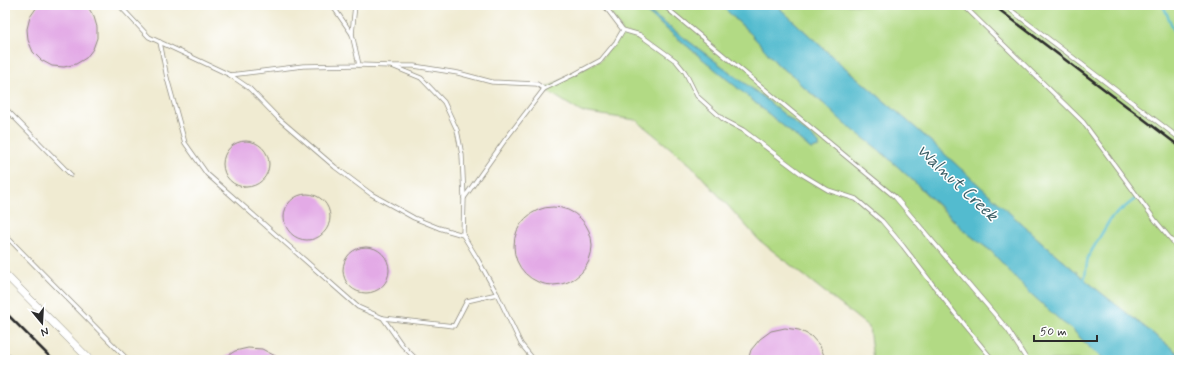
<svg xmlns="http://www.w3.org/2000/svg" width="1184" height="365" font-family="Mynerve,sans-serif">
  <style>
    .green { fill: #b2da84; stroke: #6e8258; fill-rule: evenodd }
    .water { fill: #52bbcf; stroke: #3e737d }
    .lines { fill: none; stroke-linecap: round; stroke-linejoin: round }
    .stream { stroke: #52bbcf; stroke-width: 2.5 }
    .building { fill: #e3aae6 }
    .lane-casing { stroke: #8e8b7e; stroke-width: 5 }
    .street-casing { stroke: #8e8b7e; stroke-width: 8 }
    .lane { stroke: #fff; stroke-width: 3.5 }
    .street { stroke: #fff; stroke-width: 7 }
    .rail { stroke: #2b2b2b; stroke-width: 2.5 }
    .labels { text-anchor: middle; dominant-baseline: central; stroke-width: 3; stroke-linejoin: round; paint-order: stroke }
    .water-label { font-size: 17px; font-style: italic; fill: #395d64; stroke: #fff }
  </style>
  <rect width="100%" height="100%" fill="#fff"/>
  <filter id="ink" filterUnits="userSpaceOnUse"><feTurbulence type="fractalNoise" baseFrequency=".025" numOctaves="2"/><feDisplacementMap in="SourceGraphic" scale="8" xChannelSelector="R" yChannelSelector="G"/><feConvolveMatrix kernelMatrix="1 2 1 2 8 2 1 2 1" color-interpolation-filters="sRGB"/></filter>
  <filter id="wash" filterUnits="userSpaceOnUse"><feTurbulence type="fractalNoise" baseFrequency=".012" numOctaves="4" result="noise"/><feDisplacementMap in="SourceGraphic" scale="16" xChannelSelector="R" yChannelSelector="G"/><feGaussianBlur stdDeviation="0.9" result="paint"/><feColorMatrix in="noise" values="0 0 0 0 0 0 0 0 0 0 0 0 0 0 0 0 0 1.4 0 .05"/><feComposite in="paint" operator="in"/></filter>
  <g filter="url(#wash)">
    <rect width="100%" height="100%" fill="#f0ebd2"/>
    <g class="green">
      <path d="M604,5H722L724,8L752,35L779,66L795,77L800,84L878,149L907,175L963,230L991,251L1041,303L1071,328L1092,350L1106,360H873L869,327L759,240L691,165L636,120L581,112L544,89L601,60L622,30ZM647,10L763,97L819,143V147L811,149L646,12Z"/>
      <polygon points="776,5 1179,5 1179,354 1095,288 1046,246 917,129 835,59"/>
    </g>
    <g class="water">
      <polygon points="722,5 776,5 835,59 917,129 1046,246 1095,288 1179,354 1179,360 1106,360 1092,350 1071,328 1062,322 1029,292 991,251 963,230 954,220 907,175 878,149 844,123 823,103 800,84 795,77 779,66 752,35 724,8"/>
      <polygon points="647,10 763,97 819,143 819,147 811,149 646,12"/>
    </g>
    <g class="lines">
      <g class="stream">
        <polyline points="1163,5 1179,42"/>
        <polyline points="1084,282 1088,257 1111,218 1135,199"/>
      </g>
    </g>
    <g id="blocks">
      <g class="building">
        <polygon points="40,5 85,5 88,7 94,17 97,27 97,38 93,49 86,58 76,64 64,67 52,66 41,60 33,52 28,40 27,29 30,17 37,7"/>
        <circle cx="246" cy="164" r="23"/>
        <circle cx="307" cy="217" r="23"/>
        <circle cx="553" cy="246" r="39"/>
        <circle cx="366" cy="270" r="23"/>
        <polygon points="785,328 799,330 811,336 820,346 826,360 748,360 751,350 760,339 771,331"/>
        <polygon points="248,348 262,349 283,360 221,360 235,351"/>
      </g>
    </g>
  </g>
  <g filter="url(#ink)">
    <use href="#blocks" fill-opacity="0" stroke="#8e8b7e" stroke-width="1"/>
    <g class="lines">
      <defs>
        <g id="lane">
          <polyline points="119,5 149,37 230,75 303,66 359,65 352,34 332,5"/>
          <polyline points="604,5 623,30 640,35 676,61 685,72 697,96 724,120 743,130 803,175 828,190 856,199 882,221 903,246 964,325 993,360"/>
          <polyline points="663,5 895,197 1008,330 1027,360"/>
          <polyline points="963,5 1083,122 1155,220 1179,249"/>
          <polyline points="1004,5 1179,138"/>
          <polyline points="352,34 355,5"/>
          <polyline points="160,42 167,78 185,143 207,174 358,307 383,318 454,326 467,301 497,294"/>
          <polyline points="359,65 392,66 421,78 444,102 457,130 462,155 464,198 463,235"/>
          <polyline points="392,66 414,66 458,73 492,82 537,84 544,89 505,140 464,198"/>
          <polyline points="230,75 249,88 278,118 335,167 371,194 414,218 439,228 463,235 477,258 497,294 521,344 534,360"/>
          <polyline points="544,89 575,74 601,60 616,42 623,30"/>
          <polyline points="5,108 71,175"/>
          <polyline points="5,235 128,360"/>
          <polyline points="383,318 402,345 417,360"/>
          <polyline points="5,353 12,360"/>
        </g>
        <polyline id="street" points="5,274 90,360"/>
      </defs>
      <use href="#lane" class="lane-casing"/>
      <use href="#street" class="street-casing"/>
      <use href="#lane" class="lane"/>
      <use href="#street" class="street"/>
      <g class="rail">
        <polyline points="993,5 1179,146"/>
        <polyline points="5,312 53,360"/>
      </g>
    </g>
  </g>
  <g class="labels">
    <g class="water-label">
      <text transform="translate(957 183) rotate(43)">Walnut Creek</text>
    </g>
  </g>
  <rect width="1184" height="365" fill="none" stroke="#fff" stroke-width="20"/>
  <g transform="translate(42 323) rotate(162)" stroke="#ffffff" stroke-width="3" paint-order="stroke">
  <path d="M0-3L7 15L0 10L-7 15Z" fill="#2b2b2b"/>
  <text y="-6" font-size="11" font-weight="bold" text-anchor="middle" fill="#2b2b2b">N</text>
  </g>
  <path d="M1034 335v6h63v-6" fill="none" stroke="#2b2b2b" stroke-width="2"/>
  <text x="1040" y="335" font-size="12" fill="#2b2b2b" stroke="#ffffff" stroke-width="3" paint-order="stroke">50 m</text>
</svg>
